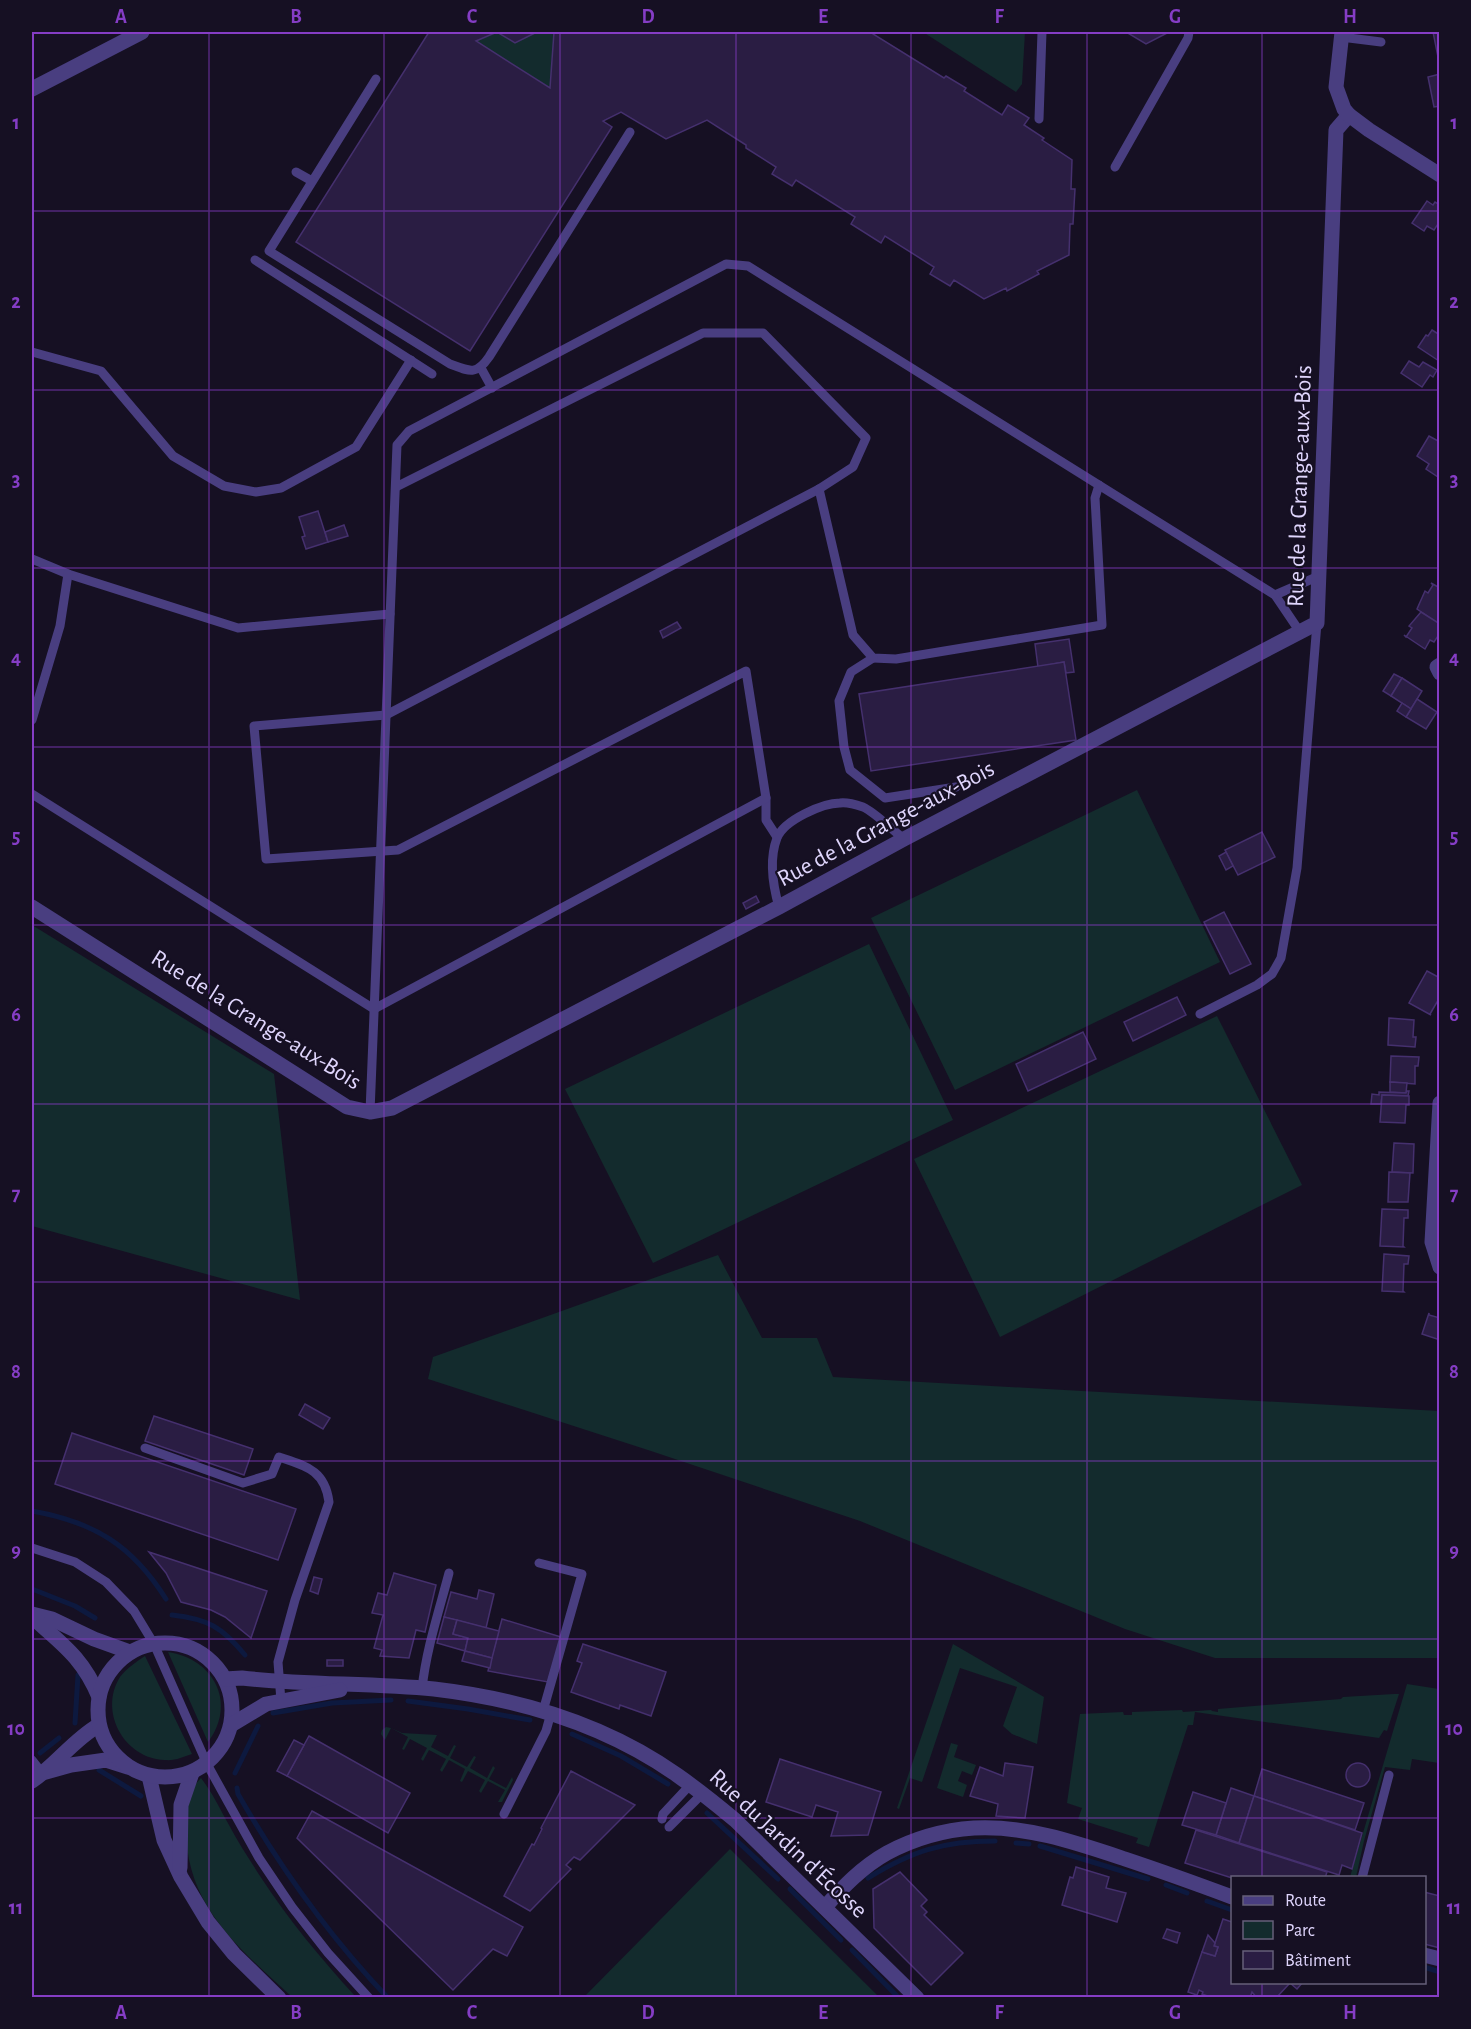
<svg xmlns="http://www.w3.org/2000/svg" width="1471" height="2029" font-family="'Alegreya Sans',sans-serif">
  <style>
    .green { fill: #132b2d }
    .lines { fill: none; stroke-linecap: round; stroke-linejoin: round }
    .stream { stroke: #0d193f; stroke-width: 5 }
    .building { fill: #2a1d43; stroke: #45306e; stroke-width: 1.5 }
    .service { stroke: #493e80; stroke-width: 9 }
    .minor { stroke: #493e80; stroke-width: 15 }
    .tertiary { stroke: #493e80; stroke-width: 15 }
    .grid { fill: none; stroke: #853dc5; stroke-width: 1.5; stroke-opacity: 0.55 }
    .labels { text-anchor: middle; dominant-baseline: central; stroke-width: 4.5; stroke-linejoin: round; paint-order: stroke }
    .street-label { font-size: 24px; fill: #dfd5fc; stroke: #161023 }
    .neatline { fill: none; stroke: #853dc5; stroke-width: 2 }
    .grid-label { font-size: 20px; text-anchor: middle; font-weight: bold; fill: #853dc5 }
  </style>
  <rect width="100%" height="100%" fill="#161023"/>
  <g class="green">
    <polygon points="497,32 515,43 537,32 554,32 550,88 476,41"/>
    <polygon points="923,32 1025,32 1022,84 1016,92"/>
    <polygon points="1137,790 1220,962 955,1090 871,918"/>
    <polygon points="32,925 274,1074 300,1300 32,1226"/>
    <polygon points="869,944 953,1120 653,1263 565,1089"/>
    <polygon points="1217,1016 1302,1185 1000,1337 914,1159"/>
    <polygon points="718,1255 762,1338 817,1338 833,1377 1439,1411 1439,1658 1215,1658 1125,1629 860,1521 651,1451 428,1379 433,1357"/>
    <polygon points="953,1644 1044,1697 1037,1744 1012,1734 1003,1726 1017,1687 960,1668 922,1782 910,1778 899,1809 897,1808"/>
    <path d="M168,1652C214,1659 237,1703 208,1742Z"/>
    <path d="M145,1656L192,1754C183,1757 175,1761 165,1760C125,1759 98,1712 120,1677C127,1668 136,1662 145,1656Z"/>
    <polygon points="1407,1684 1439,1689 1439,1763 1412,1759 1410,1770 1385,1767 1364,1841 1356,1877 1350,1877"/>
    <polygon points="1394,1694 1399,1694 1387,1731 1384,1730 1379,1738 1195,1712 1193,1725 1188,1725 1149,1847 1136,1843 1138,1838 1078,1819 1082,1808 1067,1803 1080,1714 1123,1712 1124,1715 1132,1715 1132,1712 1182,1710 1183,1712 1211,1710 1212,1711 1218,1712 1218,1709 1341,1699 1343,1697"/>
    <polygon points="386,1727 391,1728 402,1733 437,1735 431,1747 448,1756 454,1745 456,1746 450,1758 467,1767 474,1756 476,1757 470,1768 487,1778 493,1766 495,1768 489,1779 506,1788 512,1777 513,1780 502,1802 498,1802 505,1790 488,1781 481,1793 479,1791 485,1780 468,1771 462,1782 460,1781 465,1769 449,1760 442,1772 440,1770 446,1759 429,1750 423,1761 421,1759 427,1748 410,1739 404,1750 402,1749 408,1737 391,1728 385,1740 381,1734 382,1730"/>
    <polygon points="951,1743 958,1745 954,1757 976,1765 972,1775 962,1771 958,1781 967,1785 963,1797 937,1788"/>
    <path d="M201,1778C212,1792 220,1809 229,1825C238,1842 249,1859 260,1876C288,1919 321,1959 356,1997H292C238,1947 184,1905 186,1824C186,1808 189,1789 201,1778Z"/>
    <polygon points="730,1849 879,1997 584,1997"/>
  </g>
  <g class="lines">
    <g class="stream">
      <path d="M32,1511C94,1522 132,1545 166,1599"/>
      <polyline points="32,1589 75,1606 95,1618"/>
      <path d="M172,1615C208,1619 222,1627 245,1655"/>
      <polyline points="408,1701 468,1709 530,1720"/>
      <polyline points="273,1713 332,1703 391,1700"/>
      <polyline points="75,1723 78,1675"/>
      <polyline points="572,1734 621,1756 668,1784"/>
      <polyline points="40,1753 59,1738"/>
      <polyline points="99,1770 141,1796"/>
      <polyline points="235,1773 258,1726"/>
      <path d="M237,1788L238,1794C281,1869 328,1935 388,1998"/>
      <polyline points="707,1813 778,1879"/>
      <polyline points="1016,1843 1029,1844"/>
      <polyline points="1040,1846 1148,1879"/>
      <path d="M868,1878C912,1851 943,1841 995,1841"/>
      <polyline points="1166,1885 1187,1893"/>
      <polyline points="790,1889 841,1940"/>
      <polyline points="1207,1901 1232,1910"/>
      <polyline points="852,1950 899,1998"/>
      <polyline points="1424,1967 1440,1972"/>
    </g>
  </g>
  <g class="building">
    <polygon points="429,32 537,32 515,43 497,32 476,41 550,88 554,32 874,32 873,34 944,78 946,76 966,88 964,91 1002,115 1008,105 1029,118 1024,125 1044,138 1042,140 1072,160 1071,189 1075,189 1073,224 1070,224 1069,255 1037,271 1039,274 1007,291 1006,288 984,299 954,280 950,286 930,274 934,267 885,236 881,243 851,224 855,217 796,180 792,186 772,174 776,167 746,148 746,145 707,120 666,139 621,112 603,121 612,127 470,351 296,242"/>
    <polygon points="1126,32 1169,32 1146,44"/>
    <polygon points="1433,32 1440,32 1440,57 1438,57"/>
    <polygon points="1440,74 1440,106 1434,107 1428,77"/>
    <polygon points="1427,201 1433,205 1435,202 1440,205 1440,221 1434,230 1427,226 1424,231 1412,223"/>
    <polygon points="1432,330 1440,335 1439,361 1418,347 1426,335 1428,336"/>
    <polygon points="1409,361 1419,367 1423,362 1437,370 1433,377 1430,375 1422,387 1401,373"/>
    <polygon points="1429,436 1440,442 1440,474 1438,477 1426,469 1429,464 1417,456"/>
    <polygon points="318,511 328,542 306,549 302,537 305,536 299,517"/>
    <polygon points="344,525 348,536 328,542 325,532"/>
    <polygon points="1431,583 1440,588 1439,624 1417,609 1425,591 1428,593 1433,585"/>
    <polygon points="1421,612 1440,624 1440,633 1434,642 1430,640 1425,649 1404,635 1406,637 1412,628 1409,626"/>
    <polygon points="677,622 681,628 663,638 660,631"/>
    <polygon points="1069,639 1074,672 1066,673 1064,662 1038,667 1035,644"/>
    <polygon points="1064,662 1076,740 871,771 859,694"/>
    <polygon points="1394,674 1402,678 1391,696 1383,691"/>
    <polygon points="1402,678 1422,691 1411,709 1391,696"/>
    <polygon points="1417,699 1437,712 1426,729 1406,717"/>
    <polygon points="1402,703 1411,709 1406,717 1397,711"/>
    <polygon points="1262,832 1275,857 1238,875 1225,850"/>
    <polygon points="1226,852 1233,866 1226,870 1219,856"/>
    <polygon points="756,896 759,902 746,909 743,903"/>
    <polygon points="1224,912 1251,964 1230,974 1204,922"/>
    <polygon points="1427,971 1440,978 1440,997 1430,1014 1431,1015 1409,1003"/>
    <polygon points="1177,997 1186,1015 1133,1041 1124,1022"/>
    <polygon points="1389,1018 1414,1020 1413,1037 1416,1037 1415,1047 1388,1045"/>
    <polygon points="1083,1032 1096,1059 1028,1091 1016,1064"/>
    <polygon points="1391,1056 1419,1057 1418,1066 1415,1066 1415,1084 1390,1082"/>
    <polygon points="1390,1082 1407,1083 1406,1093 1390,1092"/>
    <polygon points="1407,1091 1409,1091 1408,1096 1382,1095 1381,1104 1371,1104 1372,1094 1379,1095 1379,1092 1406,1093"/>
    <polygon points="1382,1095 1409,1096 1409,1105 1406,1105 1405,1123 1380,1122"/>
    <polygon points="1394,1143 1414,1144 1413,1173 1392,1172"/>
    <polygon points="1389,1172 1410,1173 1408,1202 1388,1202"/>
    <polygon points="1382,1209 1408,1210 1408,1218 1404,1218 1403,1246 1404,1247 1380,1246"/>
    <polygon points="1384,1254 1409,1256 1408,1264 1404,1264 1403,1291 1404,1292 1382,1291"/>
    <polygon points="1429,1313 1429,1315 1440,1318 1440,1340 1422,1334"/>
    <polygon points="305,1404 330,1418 323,1429 299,1415"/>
    <polygon points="154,1416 253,1449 244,1475 145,1441"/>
    <polygon points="72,1433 296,1509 278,1560 55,1484"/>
    <polygon points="149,1552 267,1591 251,1638 225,1617 211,1610 181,1602 166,1573"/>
    <polygon points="394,1573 436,1585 425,1632 416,1630 409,1658 380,1656 382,1650 374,1648 383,1615 372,1613 378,1593 387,1595"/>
    <polygon points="314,1577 322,1579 318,1594 310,1591"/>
    <polygon points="479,1590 494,1594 486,1628 444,1617 451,1592 477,1599"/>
    <polygon points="444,1617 457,1620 453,1634 468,1638 465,1651 437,1643"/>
    <polygon points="502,1619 561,1637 548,1682 488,1671"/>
    <polygon points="457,1620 499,1631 492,1658 465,1651 468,1638 453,1634"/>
    <polygon points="583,1644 666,1672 651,1716 620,1705 619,1709 571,1692 582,1663 577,1661"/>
    <polygon points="465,1651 492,1658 490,1668 462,1661"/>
    <rect x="327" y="1660" width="16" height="6"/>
    <polygon points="309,1736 410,1793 388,1833 287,1776"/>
    <polygon points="294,1740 304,1745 287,1776 277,1771"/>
    <polygon points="780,1759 881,1792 868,1835 831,1836 838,1812 816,1805 812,1817 766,1802"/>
    <polygon points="1005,1763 1033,1767 1025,1818 996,1816 998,1804 970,1796 980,1767 1003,1776"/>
    <circle cx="1358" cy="1775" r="12"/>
    <polygon points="1262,1769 1364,1803 1355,1830 1254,1796"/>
    <polygon points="571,1771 635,1805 580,1860 574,1857 566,1865 571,1869 530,1911 504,1896 532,1844 534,1845 542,1829 541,1828"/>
    <polygon points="1231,1788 1254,1796 1239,1843 1216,1835"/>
    <polygon points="1193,1792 1226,1803 1216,1835 1182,1825"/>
    <polygon points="1254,1796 1362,1833 1352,1869 1342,1865 1339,1875 1239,1843"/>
    <polygon points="312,1811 523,1927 507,1956 493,1949 453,1990 297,1838"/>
    <polygon points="1196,1830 1327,1872 1325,1878 1232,1878 1185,1863"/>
    <polygon points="1076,1867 1109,1877 1106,1888 1126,1893 1117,1922 1062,1905 1070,1877 1073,1878"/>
    <polygon points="900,1872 927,1900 921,1906 927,1912 924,1915 963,1953 931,1985 874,1928 873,1889"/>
    <polygon points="1424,1892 1440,1896 1440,1948 1424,1944"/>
    <polygon points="1223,1919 1232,1922 1232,1982 1303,1982 1297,1989 1290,1983 1276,1998 1257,1998 1252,1992 1250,1998 1213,1998 1202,1994 1203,1992 1199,1990 1197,1995 1188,1992 1202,1952 1215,1956 1218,1947 1214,1946"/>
    <polygon points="1167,1929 1180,1933 1177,1943 1163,1938"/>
    <polygon points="1208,1935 1215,1943 1214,1946 1218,1947 1215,1956 1202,1952"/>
  </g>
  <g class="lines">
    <g class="service">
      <polyline points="1341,37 1381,42"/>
      <path d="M376,79L269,251L450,364C469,371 476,376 489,357L630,132"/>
      <polyline points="1039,119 1042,32"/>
      <polyline points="1115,167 1188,38 1189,32"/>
      <polyline points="296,172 312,181"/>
      <polyline points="255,260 432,374"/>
      <polyline points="32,352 101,371 173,456 224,486 256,492 281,488 356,447 411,360"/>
      <polyline points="481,368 492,388"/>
      <polyline points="396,487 703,333 763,333 866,438 853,467 819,489 386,715 254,726 266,859 398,850 746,671 766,798 766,820 777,837"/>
      <polyline points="819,489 853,635 873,658 896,659 1102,625 1095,498 1099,485"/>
      <polyline points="32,559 68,574 238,628 390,614"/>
      <polyline points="1300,632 1275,595 1319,576"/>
      <polyline points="873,658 851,672 839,701 844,747 850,770 885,798 956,787"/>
      <polyline points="32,720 60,626 68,574"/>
      <polyline points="32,794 374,1009 766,798"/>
      <path d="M779,907C773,886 769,859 777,838C784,820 823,803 840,803C847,802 857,805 863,807C876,813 892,830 904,839"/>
      <polyline points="1200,1014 1257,985 1272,974 1281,958 1297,868 1317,623"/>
      <polyline points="370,1112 397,445 409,431 726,264 748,266 1275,595"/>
      <path d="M145,1448L243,1483L272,1474L279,1457C306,1466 325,1470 329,1502L295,1600L278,1662L281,1701"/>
      <polyline points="32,1548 75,1562 106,1582 134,1611 154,1644 207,1764 259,1858 292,1907 328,1953 369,1998"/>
      <polyline points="539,1563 582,1574 543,1711"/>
      <path d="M422,1689C426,1650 439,1611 449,1573"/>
      <polyline points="32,1760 43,1774"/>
      <polyline points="504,1814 546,1731 551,1713"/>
      <polyline points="662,1819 663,1814 691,1784"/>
      <polyline points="669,1827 703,1793"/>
      <polyline points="1362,1878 1389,1775"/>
    </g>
    <g class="minor">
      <polyline points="32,89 142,32"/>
      <polyline points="1440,665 1437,667 1440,673"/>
      <polyline points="32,907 347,1107 370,1112 392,1108 779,907 904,839 1317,623 1336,130 1349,115"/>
      <polyline points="1440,1103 1432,1242 1440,1267"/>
      <polyline points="46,1772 71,1765 106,1760 128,1767"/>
      <polyline points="149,1776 164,1840 181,1877 208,1922 234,1954 279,1998"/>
      <path d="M32,1781C56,1765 73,1740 99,1725"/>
      <polyline points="180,1868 181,1805 192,1773"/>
      <path d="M825,1907C843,1887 862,1867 887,1853C913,1839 944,1830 974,1828C1025,1825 1077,1843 1125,1859C1161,1871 1197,1884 1232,1897"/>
      <polyline points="1424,1955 1440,1959"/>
    </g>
    <g class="tertiary">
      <polyline points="1342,32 1336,87 1344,109 1349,115 1369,130 1440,175"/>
      <polyline points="32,1614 52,1619 94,1639 130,1652"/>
      <path d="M32,1617C62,1644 83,1658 99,1697"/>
      <circle cx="165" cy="1710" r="67"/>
      <path d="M225,1679L242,1678C305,1685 370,1683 434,1689C519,1699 606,1725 677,1775C697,1789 716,1804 735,1820L917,1998"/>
      <polyline points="231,1725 266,1704 340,1690"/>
    </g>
  </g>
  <path class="grid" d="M209,32V1998M384,32V1998M560,32V1998M736,32V1998M911,32V1998M1087,32V1998M1262,32V1878M32,211H1440M32,390H1440M32,568H1440M32,747H1440M32,925H1440M32,1104H1440M32,1282H1440M32,1461H1440M32,1639H1440M32,1818H1440M1262,1982V1998"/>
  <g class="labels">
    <g class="street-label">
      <text transform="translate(1300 486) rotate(-88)">Rue de la Grange-aux-Bois</text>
      <text transform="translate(886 824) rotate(-28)">Rue de la Grange-aux-Bois</text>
      <text transform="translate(256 1020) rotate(32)">Rue de la Grange-aux-Bois</text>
      <text transform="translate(788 1844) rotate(43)">Rue du Jardin d'Écosse</text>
    </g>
  </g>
  <rect width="1471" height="2029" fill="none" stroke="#161023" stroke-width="66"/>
  <rect x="1231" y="1876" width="195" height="108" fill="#161023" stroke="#665f7a" stroke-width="1.5"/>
  <rect x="1243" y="1896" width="30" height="9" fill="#493e80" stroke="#665f7a" stroke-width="1.5"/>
  <text x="1285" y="1906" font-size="18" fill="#dfd5fc">Route</text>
  <rect x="1243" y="1921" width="30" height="18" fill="#132b2d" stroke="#665f7a" stroke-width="1.5"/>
  <text x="1285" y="1936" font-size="18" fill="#dfd5fc">Parc</text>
  <rect x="1243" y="1951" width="30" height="18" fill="#2a1d43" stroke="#665f7a" stroke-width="1.5"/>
  <text x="1285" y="1966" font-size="18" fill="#dfd5fc">Bâtiment</text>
  <rect x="33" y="33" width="1405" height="1963" class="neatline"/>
  <g class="grid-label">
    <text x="121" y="23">A</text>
    <text x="296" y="23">B</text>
    <text x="472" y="23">C</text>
    <text x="648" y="23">D</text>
    <text x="823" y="23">E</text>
    <text x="999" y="23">F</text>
    <text x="1175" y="23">G</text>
    <text x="1350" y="23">H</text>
    <text x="16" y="129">1</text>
    <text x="1454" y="129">1</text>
    <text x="16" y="308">2</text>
    <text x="1454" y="308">2</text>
    <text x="16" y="486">3</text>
    <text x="1454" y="486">3</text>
    <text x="16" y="664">4</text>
    <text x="1454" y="664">4</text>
    <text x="16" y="843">5</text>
    <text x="1454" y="843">5</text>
    <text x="16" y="1021">6</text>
    <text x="1454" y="1021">6</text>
    <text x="16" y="1200">7</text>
    <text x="1454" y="1200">7</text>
    <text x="16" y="1378">8</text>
    <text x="1454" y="1378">8</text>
    <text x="16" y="1557">9</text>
    <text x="1454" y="1557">9</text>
    <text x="16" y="1735">10</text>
    <text x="1454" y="1735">10</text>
    <text x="16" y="1914">11</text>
    <text x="1454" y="1914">11</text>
    <text x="121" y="2019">A</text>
    <text x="296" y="2019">B</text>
    <text x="472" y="2019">C</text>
    <text x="648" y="2019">D</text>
    <text x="823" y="2019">E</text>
    <text x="999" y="2019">F</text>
    <text x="1175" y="2019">G</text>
    <text x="1350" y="2019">H</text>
  </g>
</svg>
